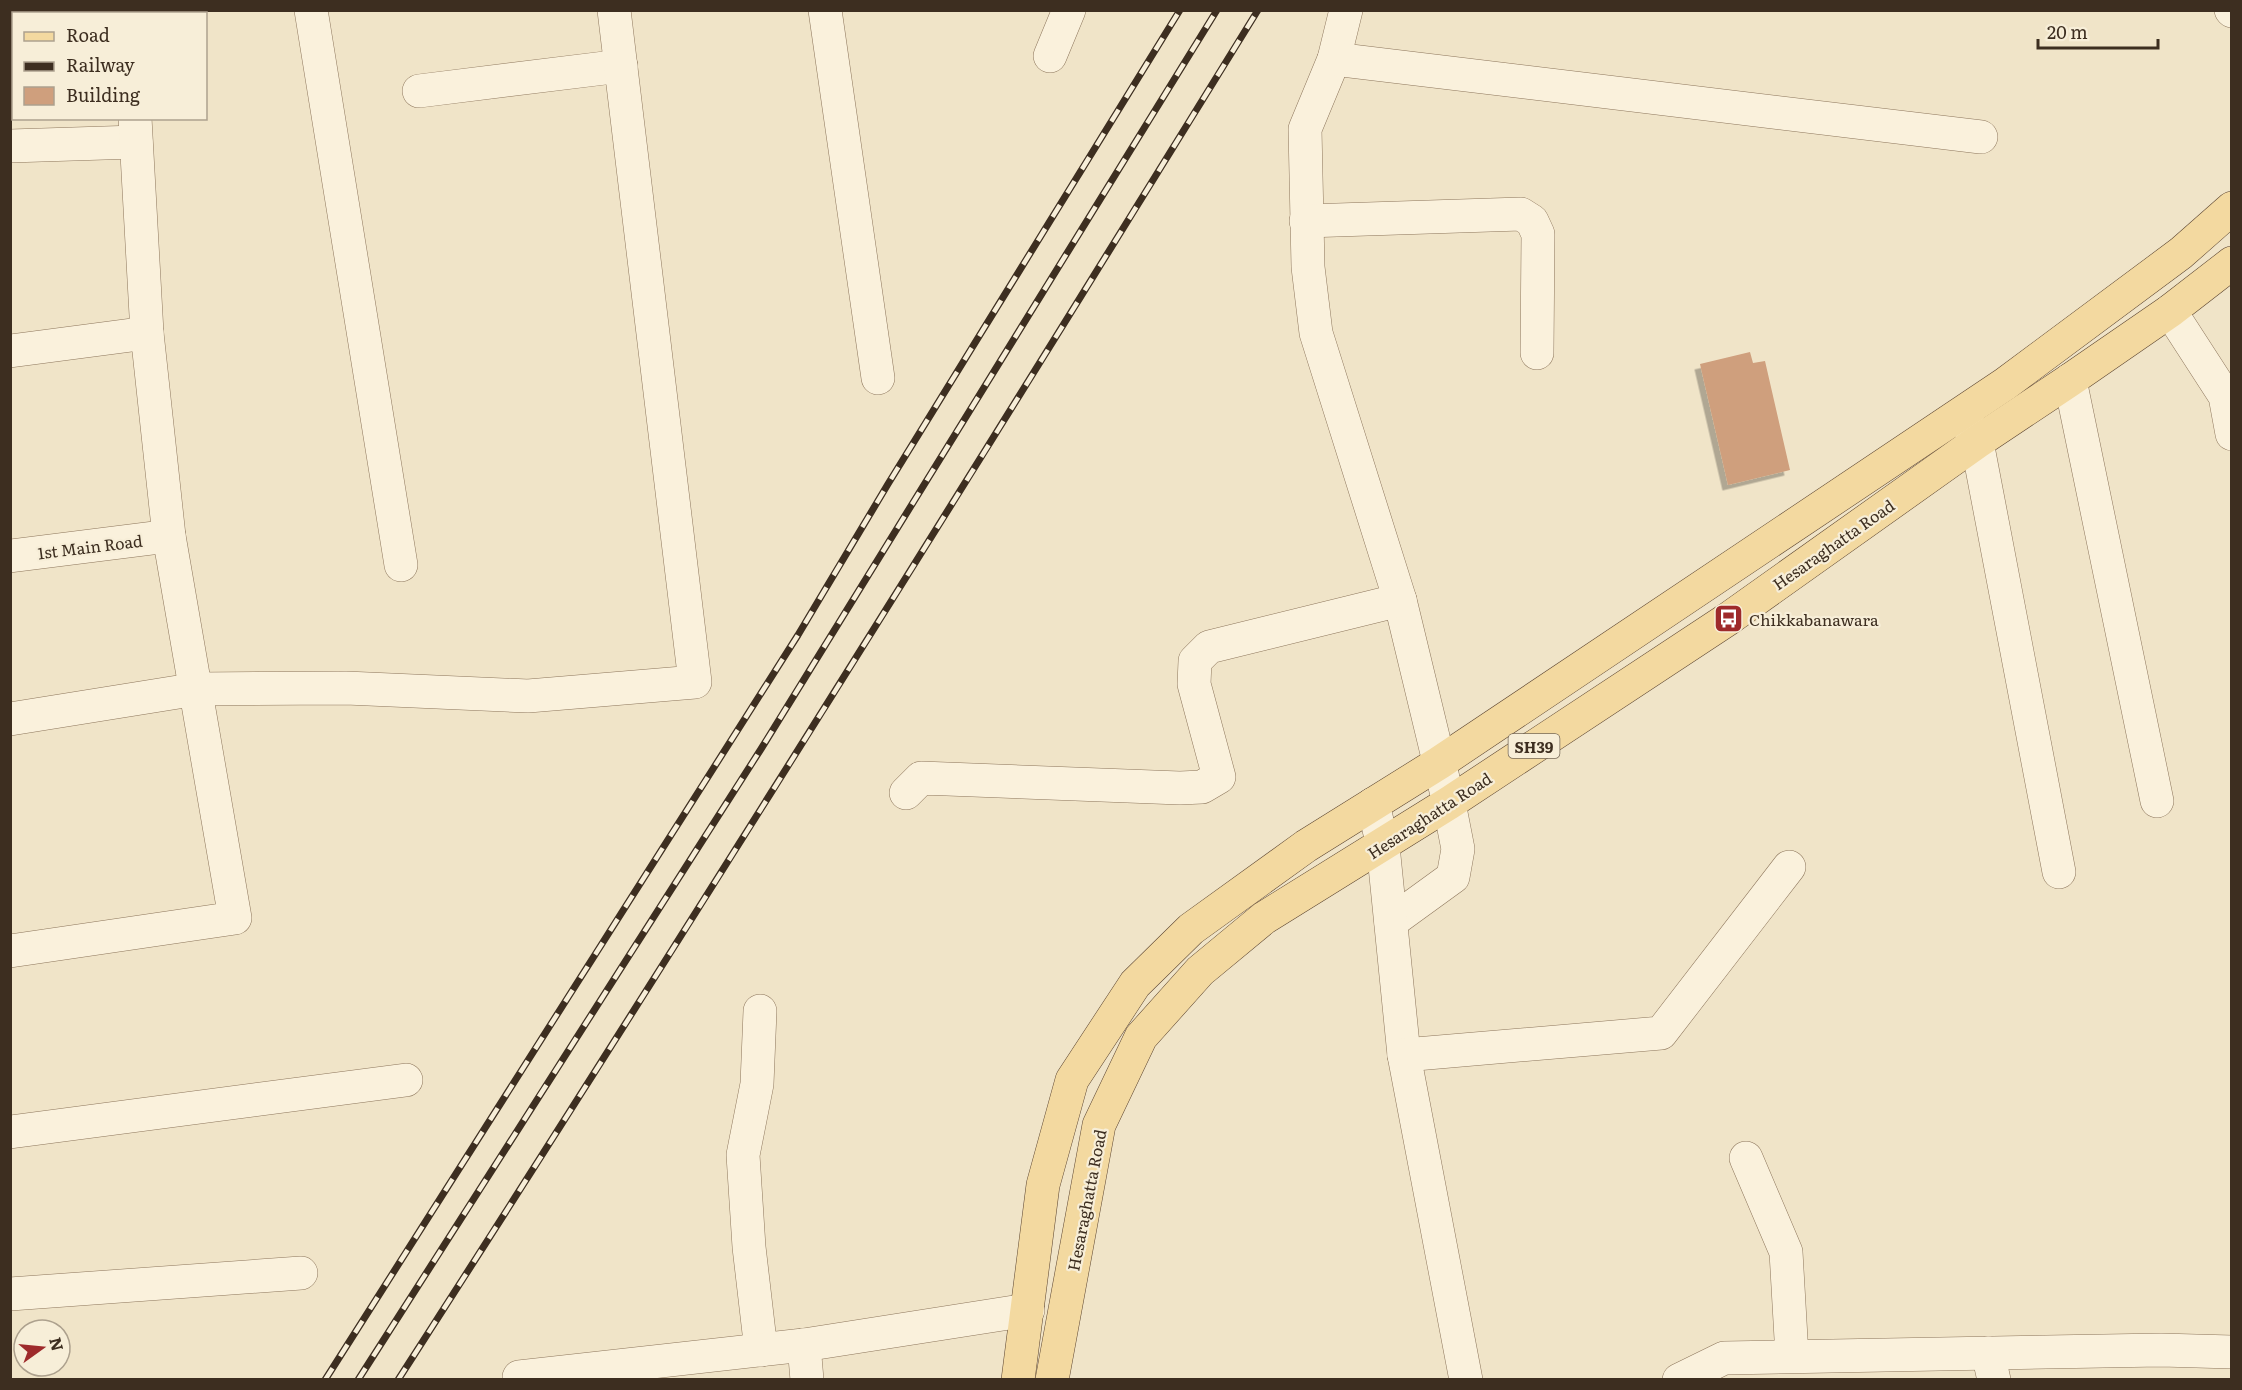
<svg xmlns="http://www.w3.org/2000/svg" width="2242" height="1390" font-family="Literata,serif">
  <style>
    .building { fill: #cf9f7d; filter: url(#shadow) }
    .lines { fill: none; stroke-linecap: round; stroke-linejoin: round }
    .minor-casing { stroke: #8d765c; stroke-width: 34 }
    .primary-casing { stroke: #5b4430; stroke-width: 34 }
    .minor { stroke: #faf1dc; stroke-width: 33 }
    .primary { stroke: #f3d9a0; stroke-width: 33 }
    .rail-casing { stroke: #3d2e20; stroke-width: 7 }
    .rail { stroke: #f7eed8; stroke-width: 4.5; stroke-dasharray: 14; stroke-linecap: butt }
    .labels { text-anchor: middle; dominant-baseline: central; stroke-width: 4.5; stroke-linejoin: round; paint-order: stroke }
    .shield { fill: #f7eed8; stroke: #756857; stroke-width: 1.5 }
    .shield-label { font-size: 15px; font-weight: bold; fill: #3d2e20 }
    .street-label { font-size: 16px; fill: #3d2e20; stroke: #f7eed8 }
    .poi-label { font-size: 16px; fill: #3d2e20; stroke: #f7eed8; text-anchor: start }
  </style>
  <defs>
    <filter id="shadow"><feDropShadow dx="-5.5" dy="5.5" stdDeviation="0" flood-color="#0004"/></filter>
  </defs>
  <rect width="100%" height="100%" fill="#f0e4c8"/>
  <polygon class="building" points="1750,352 1753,363 1765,361 1790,470 1728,485 1700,364"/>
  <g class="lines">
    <defs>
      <g id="minor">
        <polyline points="129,10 129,14"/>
        <polyline points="311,10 401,565"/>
        <polyline points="825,10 878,378"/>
        <polyline points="1346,10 1334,59 1305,129 1308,267 1316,333 1400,600 1449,803 1458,849 1453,877 1391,922"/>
        <polyline points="2231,10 2232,11"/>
        <polyline points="1050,56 1069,10"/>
        <polyline points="1334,59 1981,137"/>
        <polyline points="419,91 621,66"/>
        <polyline points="10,146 136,142"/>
        <polyline points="1306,221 1521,214 1532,221 1538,234 1537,353"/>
        <polyline points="2170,311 2225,396 2232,434"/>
        <polyline points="10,351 147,333"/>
        <polyline points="2070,380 2157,801"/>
        <polyline points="1964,417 1977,442 2059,872"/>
        <polyline points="10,556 169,536"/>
        <polyline points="10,719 197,689 346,688 528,696 695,682 614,10"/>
        <polyline points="906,793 921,778 1180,788 1202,787 1219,777 1194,684 1195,661 1209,647 1400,600"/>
        <polyline points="1373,804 1383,846 1404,1055 1466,1380"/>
        <polyline points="10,951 235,918 169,536 147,333 135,118"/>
        <polyline points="760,1011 757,1084 743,1155 749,1247 761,1350"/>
        <polyline points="1404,1055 1661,1033 1789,867"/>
        <polyline points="10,1132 406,1080"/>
        <polyline points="1746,1158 1786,1252 1792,1356"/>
        <polyline points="10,1294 301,1273"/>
        <polyline points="804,1345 807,1380"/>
        <polyline points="1988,1353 1994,1380"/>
        <polyline points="519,1377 804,1345 1028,1310"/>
        <polyline points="1679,1380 1724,1358 2161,1350 2232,1352"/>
      </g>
      <g id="primary">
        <polyline points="1018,1380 1043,1185 1072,1080 1135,984 1191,929 1306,846 1439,763 2005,384 2181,253 2232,208"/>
        <polyline points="1052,1380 1099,1125 1141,1037 1200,971 1264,918 1449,803 1728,619 1977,442 2070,380 2170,311 2232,263"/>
      </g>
    </defs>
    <use href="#minor" class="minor-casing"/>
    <use href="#primary" class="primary-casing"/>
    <use href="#minor" class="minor"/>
    <use href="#primary" class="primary"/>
    <defs>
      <g id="rail">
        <polyline points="325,1380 798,635 888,484 1180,10"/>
        <polyline points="358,1380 761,749 1217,10"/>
        <path d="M398,1380C690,926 975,469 1258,10"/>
      </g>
    </defs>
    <use href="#rail" class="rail-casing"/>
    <use href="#rail" class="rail"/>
  </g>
  <defs>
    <symbol id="bus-square" viewBox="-11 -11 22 22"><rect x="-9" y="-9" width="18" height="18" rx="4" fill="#9e2a2b" stroke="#f7eed8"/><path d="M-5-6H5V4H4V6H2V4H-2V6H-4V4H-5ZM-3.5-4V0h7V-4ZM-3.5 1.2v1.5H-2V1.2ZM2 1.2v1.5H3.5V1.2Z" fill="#fff"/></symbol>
  </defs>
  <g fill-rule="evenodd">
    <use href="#bus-square" x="1712" y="602" width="33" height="33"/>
  </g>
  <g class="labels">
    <rect class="shield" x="1508.5" y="734" width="51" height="24" rx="4.5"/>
    <g class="shield-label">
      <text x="1534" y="746">SH39</text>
    </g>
    <g class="street-label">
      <text transform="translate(1833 544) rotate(-35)">Hesaraghatta Road</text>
      <text transform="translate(90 546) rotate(-7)">1st Main Road</text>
      <text transform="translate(1429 815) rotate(-33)">Hesaraghatta Road</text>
      <text transform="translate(1086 1200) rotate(-79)">Hesaraghatta Road</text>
    </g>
    <g class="poi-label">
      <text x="1749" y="619">Chikkabanawara</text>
    </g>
  </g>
  <rect width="2242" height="1390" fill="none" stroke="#3d2e20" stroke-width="24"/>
  <rect x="12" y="12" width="195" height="108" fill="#f7eed8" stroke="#ada18e" stroke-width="1.5"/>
  <rect x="24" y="32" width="30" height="9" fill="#f3d9a0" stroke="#ada18e" stroke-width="1.5"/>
  <text x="66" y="42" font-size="18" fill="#3d2e20">Road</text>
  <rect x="24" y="62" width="30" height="9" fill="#3d2e20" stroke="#ada18e" stroke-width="1.5"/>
  <text x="66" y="72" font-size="18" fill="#3d2e20">Railway</text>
  <rect x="24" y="87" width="30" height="18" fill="#cf9f7d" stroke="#ada18e" stroke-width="1.5"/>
  <text x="66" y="102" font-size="18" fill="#3d2e20">Building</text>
  <g transform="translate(42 1348) rotate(75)"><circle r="28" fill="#f7eed8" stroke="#ada18e" stroke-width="1.5"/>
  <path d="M0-4.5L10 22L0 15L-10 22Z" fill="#9e2a2b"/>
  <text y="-9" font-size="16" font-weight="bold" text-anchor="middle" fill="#3d2e20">N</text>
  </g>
  <path d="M2038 39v9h120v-9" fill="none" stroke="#3d2e20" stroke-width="3"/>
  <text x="2047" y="39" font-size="18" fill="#3d2e20" stroke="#f7eed8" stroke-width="4.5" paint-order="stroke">20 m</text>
</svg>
